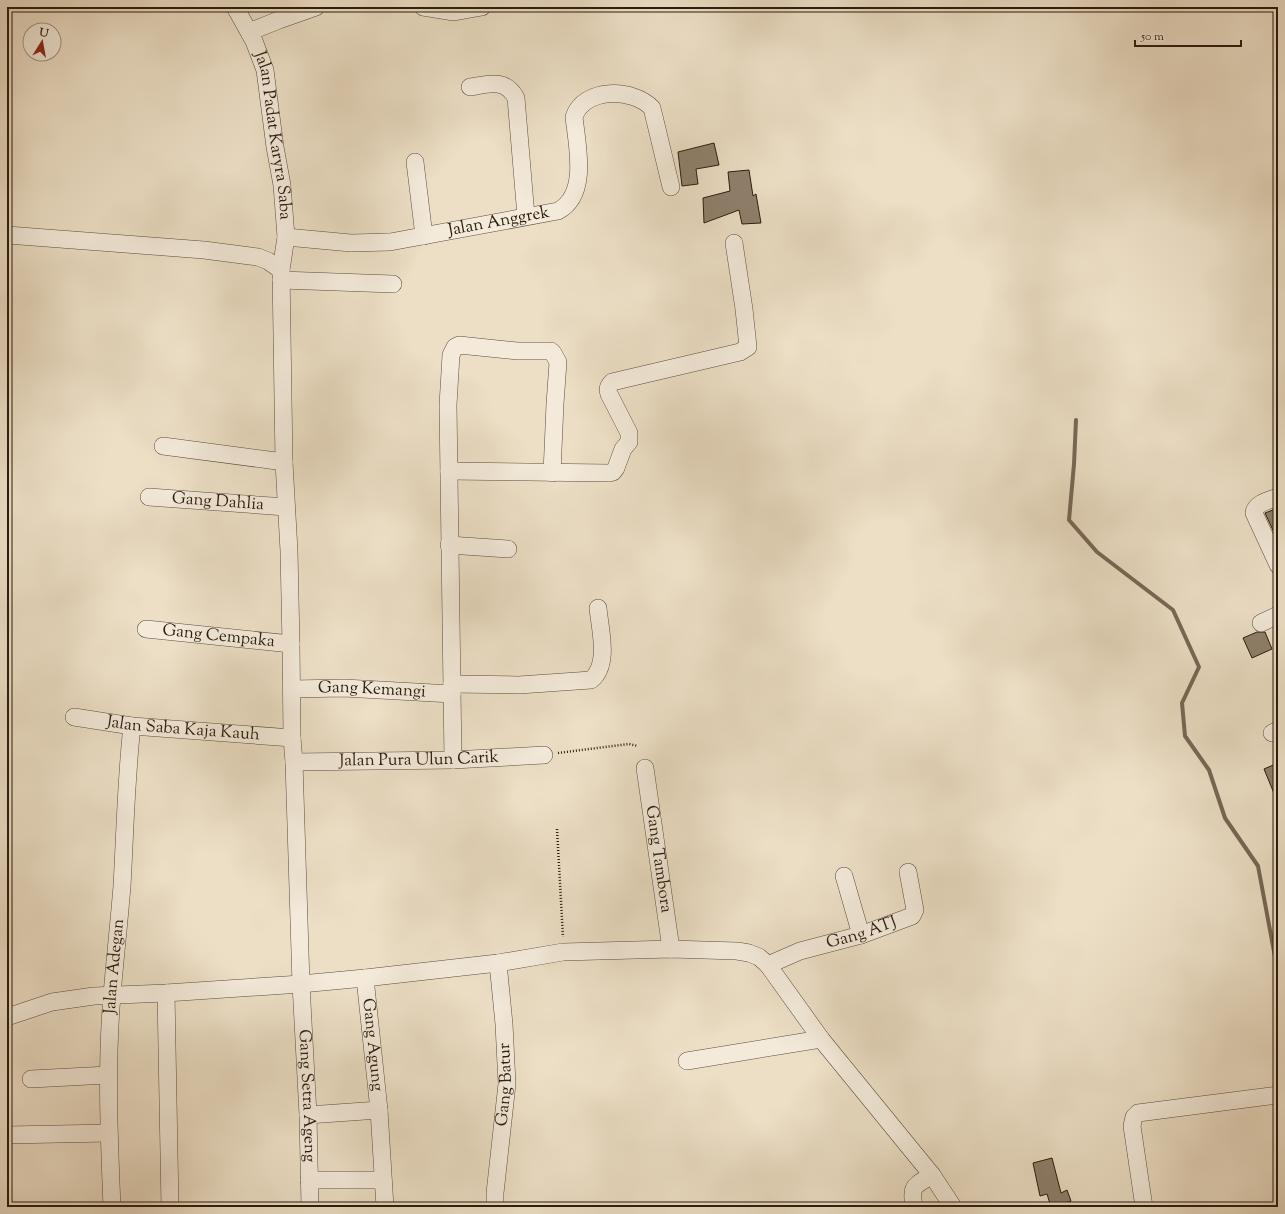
<svg xmlns="http://www.w3.org/2000/svg" width="1285" height="1214" font-family="'Sorts Mill Goudy',serif">
  <style>
    .lines { fill: none; stroke-linecap: round; stroke-linejoin: round }
    .stream { stroke: #776857; stroke-width: 4 }
    .building { fill: #8f816e; stroke: #2b1b0e }
    .minor-casing { stroke: #5b4c3c; stroke-width: 18 }
    .path { stroke: #2b1b0e; stroke-width: 2.5; stroke-dasharray: 1 2; stroke-linecap: butt }
    .minor { stroke: #f3eada; stroke-width: 17 }
    .labels { text-anchor: middle; dominant-baseline: central; stroke-width: 3.5; stroke-linejoin: round; paint-order: stroke }
    .street-label { font-size: 17px; fill: #2b1b0e; stroke: #f3eada }
  </style>
  <rect width="100%" height="100%" fill="#ecdfc6"/>
  <filter id="stains"><feTurbulence type="fractalNoise" baseFrequency=".005" numOctaves="4"/><feColorMatrix values="0 0 0 0 .2 0 0 0 0 .09 0 0 0 0 .02 0 0 0 .5 -.17"/></filter>
  <radialGradient id="worn" r=".72"><stop offset=".6" stop-color="#630" stop-opacity="0"/><stop offset="1" stop-color="#630" stop-opacity=".3"/></radialGradient>
  <g class="lines">
    <polyline class="stream" points="1076,420 1074,464 1069,520 1097,552 1173,610 1199,667 1182,703 1185,736 1209,770 1225,818 1258,866 1278,973"/>
  </g>
  <g class="building">
    <polygon points="714,143 719,165 696,169 698,184 682,186 678,152"/>
    <polygon points="749,170 753,196 756,194 761,223 742,224 739,210 704,223 703,198 730,191 728,172"/>
    <polygon points="1278,508 1278,541 1265,513"/>
    <polygon points="1257,632 1265,632 1272,649 1252,658 1243,638"/>
    <polygon points="1278,763 1278,803 1264,769"/>
    <polygon points="1052,1158 1061,1193 1067,1190 1071,1201 1055,1207 1051,1207 1047,1194 1040,1196 1033,1163"/>
  </g>
  <g class="lines">
    <defs>
      <g id="minor">
        <path id="s1" d="M235,7L254,41L265,70L275,147L282,185L286,237L281,270L284,462L289,551L291,644L292,738L294,762L301,984L308,1115L310,1207"/>
        <polyline points="423,7 454,12 482,7"/>
        <polyline points="249,32 279,20 316,7"/>
        <path d="M470,87C489,84 505,78 516,98L526,216"/>
        <polyline points="415,162 424,236"/>
        <polyline points="7,235 204,250 250,256 258,257 268,261 281,270"/>
        <path id="s2" d="M286,237L351,243L390,242L558,211C589,195 577,145 574,117C584,87 633,88 652,108L671,187"/>
        <polyline points="281,280 393,284"/>
        <polyline points="163,446 284,462"/>
        <path d="M449,471L609,473L613,472L616,468L623,449L629,442V433L609,394C607,389 608,386 612,382L740,352L748,347L744,309L734,243"/>
        <path id="s3" d="M149,497L286,507"/>
        <path d="M1278,497C1270,500 1255,503 1254,513L1278,565"/>
        <polyline points="449,545 508,549"/>
        <polyline points="1261,623 1278,615"/>
        <path id="s4" d="M146,629L291,644"/>
        <path d="M452,684L519,685L591,680C610,665 600,630 598,608"/>
        <path id="s5" d="M292,689L344,688L452,694"/>
        <path id="s6" d="M74,717L132,726L292,738"/>
        <polyline points="1272,733 1278,730"/>
        <polyline points="453,760 448,405 451,355 455,347 459,345 517,351 551,351 553,353 558,362 555,404 552,473"/>
        <path id="s7" d="M294,762L453,760L544,755"/>
        <path id="s8" d="M645,768L671,949"/>
        <polyline points="844,876 861,935"/>
        <path id="s9" d="M768,965L800,951L861,935L912,916L915,910L908,872"/>
        <path id="s10" d="M365,978L379,1110L385,1207"/>
        <polyline points="166,993 170,1207"/>
        <polyline points="7,1017 52,1002 94,996 166,993 301,984 365,978 498,963 563,952 671,949 737,951 749,953 759,957 768,965 821,1039 932,1175 953,1207"/>
        <polyline points="687,1061 821,1039"/>
        <polyline points="31,1079 108,1075"/>
        <polyline points="308,1115 379,1110"/>
        <polyline points="7,1135 109,1133"/>
        <polyline points="309,1180 383,1180"/>
        <path id="s11" d="M112,1207C109,1136 106,1066 112,995C115,959 119,923 122,886C125,833 126,779 132,726"/>
        <path id="s12" d="M495,1207V1193L507,1084L504,1024L498,963"/>
        <path d="M914,1207C910,1185 915,1186 932,1175"/>
        <polyline points="1144,1207 1132,1126 1134,1117 1138,1113 1278,1095"/>
      </g>
    </defs>
    <use href="#minor" class="minor-casing"/>
    <g class="path">
      <polyline points="558,753 629,744 638,746"/>
      <polyline points="557,829 563,937"/>
    </g>
    <use href="#minor" class="minor"/>
  </g>
  <g class="labels">
    <g class="street-label">
      <text stroke="none"><textPath href="#s1" startOffset="136">Jalan Padat Karyra Saba</textPath></text>
      <text stroke="none"><textPath href="#s2" startOffset="215">Jalan Anggrek</textPath></text>
      <text stroke="none"><textPath href="#s3" startOffset="69">Gang Dahlia</textPath></text>
      <text stroke="none"><textPath href="#s4" startOffset="73">Gang Cempaka</textPath></text>
      <text stroke="none"><textPath href="#s5" startOffset="80">Gang Kemangi</textPath></text>
      <text stroke="none"><textPath href="#s6" startOffset="110">Jalan Saba Kaja Kauh</textPath></text>
      <text stroke="none"><textPath href="#s7" startOffset="125">Jalan Pura Ulun Carik</textPath></text>
      <text stroke="none"><textPath href="#s8" startOffset="92">Gang Tambora</textPath></text>
      <text stroke="none"><textPath href="#s9" startOffset="99">Gang ATJ</textPath></text>
      <text stroke="none"><textPath href="#s11" startOffset="241">Jalan Adegan</textPath></text>
      <text stroke="none"><textPath href="#s10" startOffset="67">Gang Agung</textPath></text>
      <text stroke="none"><textPath href="#s12" startOffset="123">Gang Batur</textPath></text>
      <text stroke="none"><textPath href="#s1" startOffset="1098">Gang Setra Ageng</textPath></text>
    </g>
  </g>
  <rect width="1285" height="1214" fill="none" stroke="#ecdfc6" stroke-width="24"/>
  <rect x="8" y="8" width="1269" height="1198" fill="none" stroke="#2b1b0e" stroke-width="2"/>
  <rect x="12" y="12" width="1261" height="1190" fill="none" stroke="#2b1b0e"/>
  <g transform="translate(42 42) rotate(11)"><circle r="19" fill="#f3eada" stroke="#a39788"/>
  <path d="M0-3L7 15L0 10L-7 15Z" fill="#8f2418"/>
  <text y="-6" font-size="11" font-weight="bold" text-anchor="middle" fill="#2b1b0e">U</text>
  </g>
  <path d="M1135 40v6h106v-6" fill="none" stroke="#2b1b0e" stroke-width="2"/>
  <text x="1141" y="40" font-size="12" fill="#2b1b0e" stroke="#f3eada" stroke-width="3" paint-order="stroke">50 m</text>
  <rect width="100%" height="100%" filter="url(#stains)"/>
  <rect width="100%" height="100%" fill="url(#worn)"/>
</svg>
